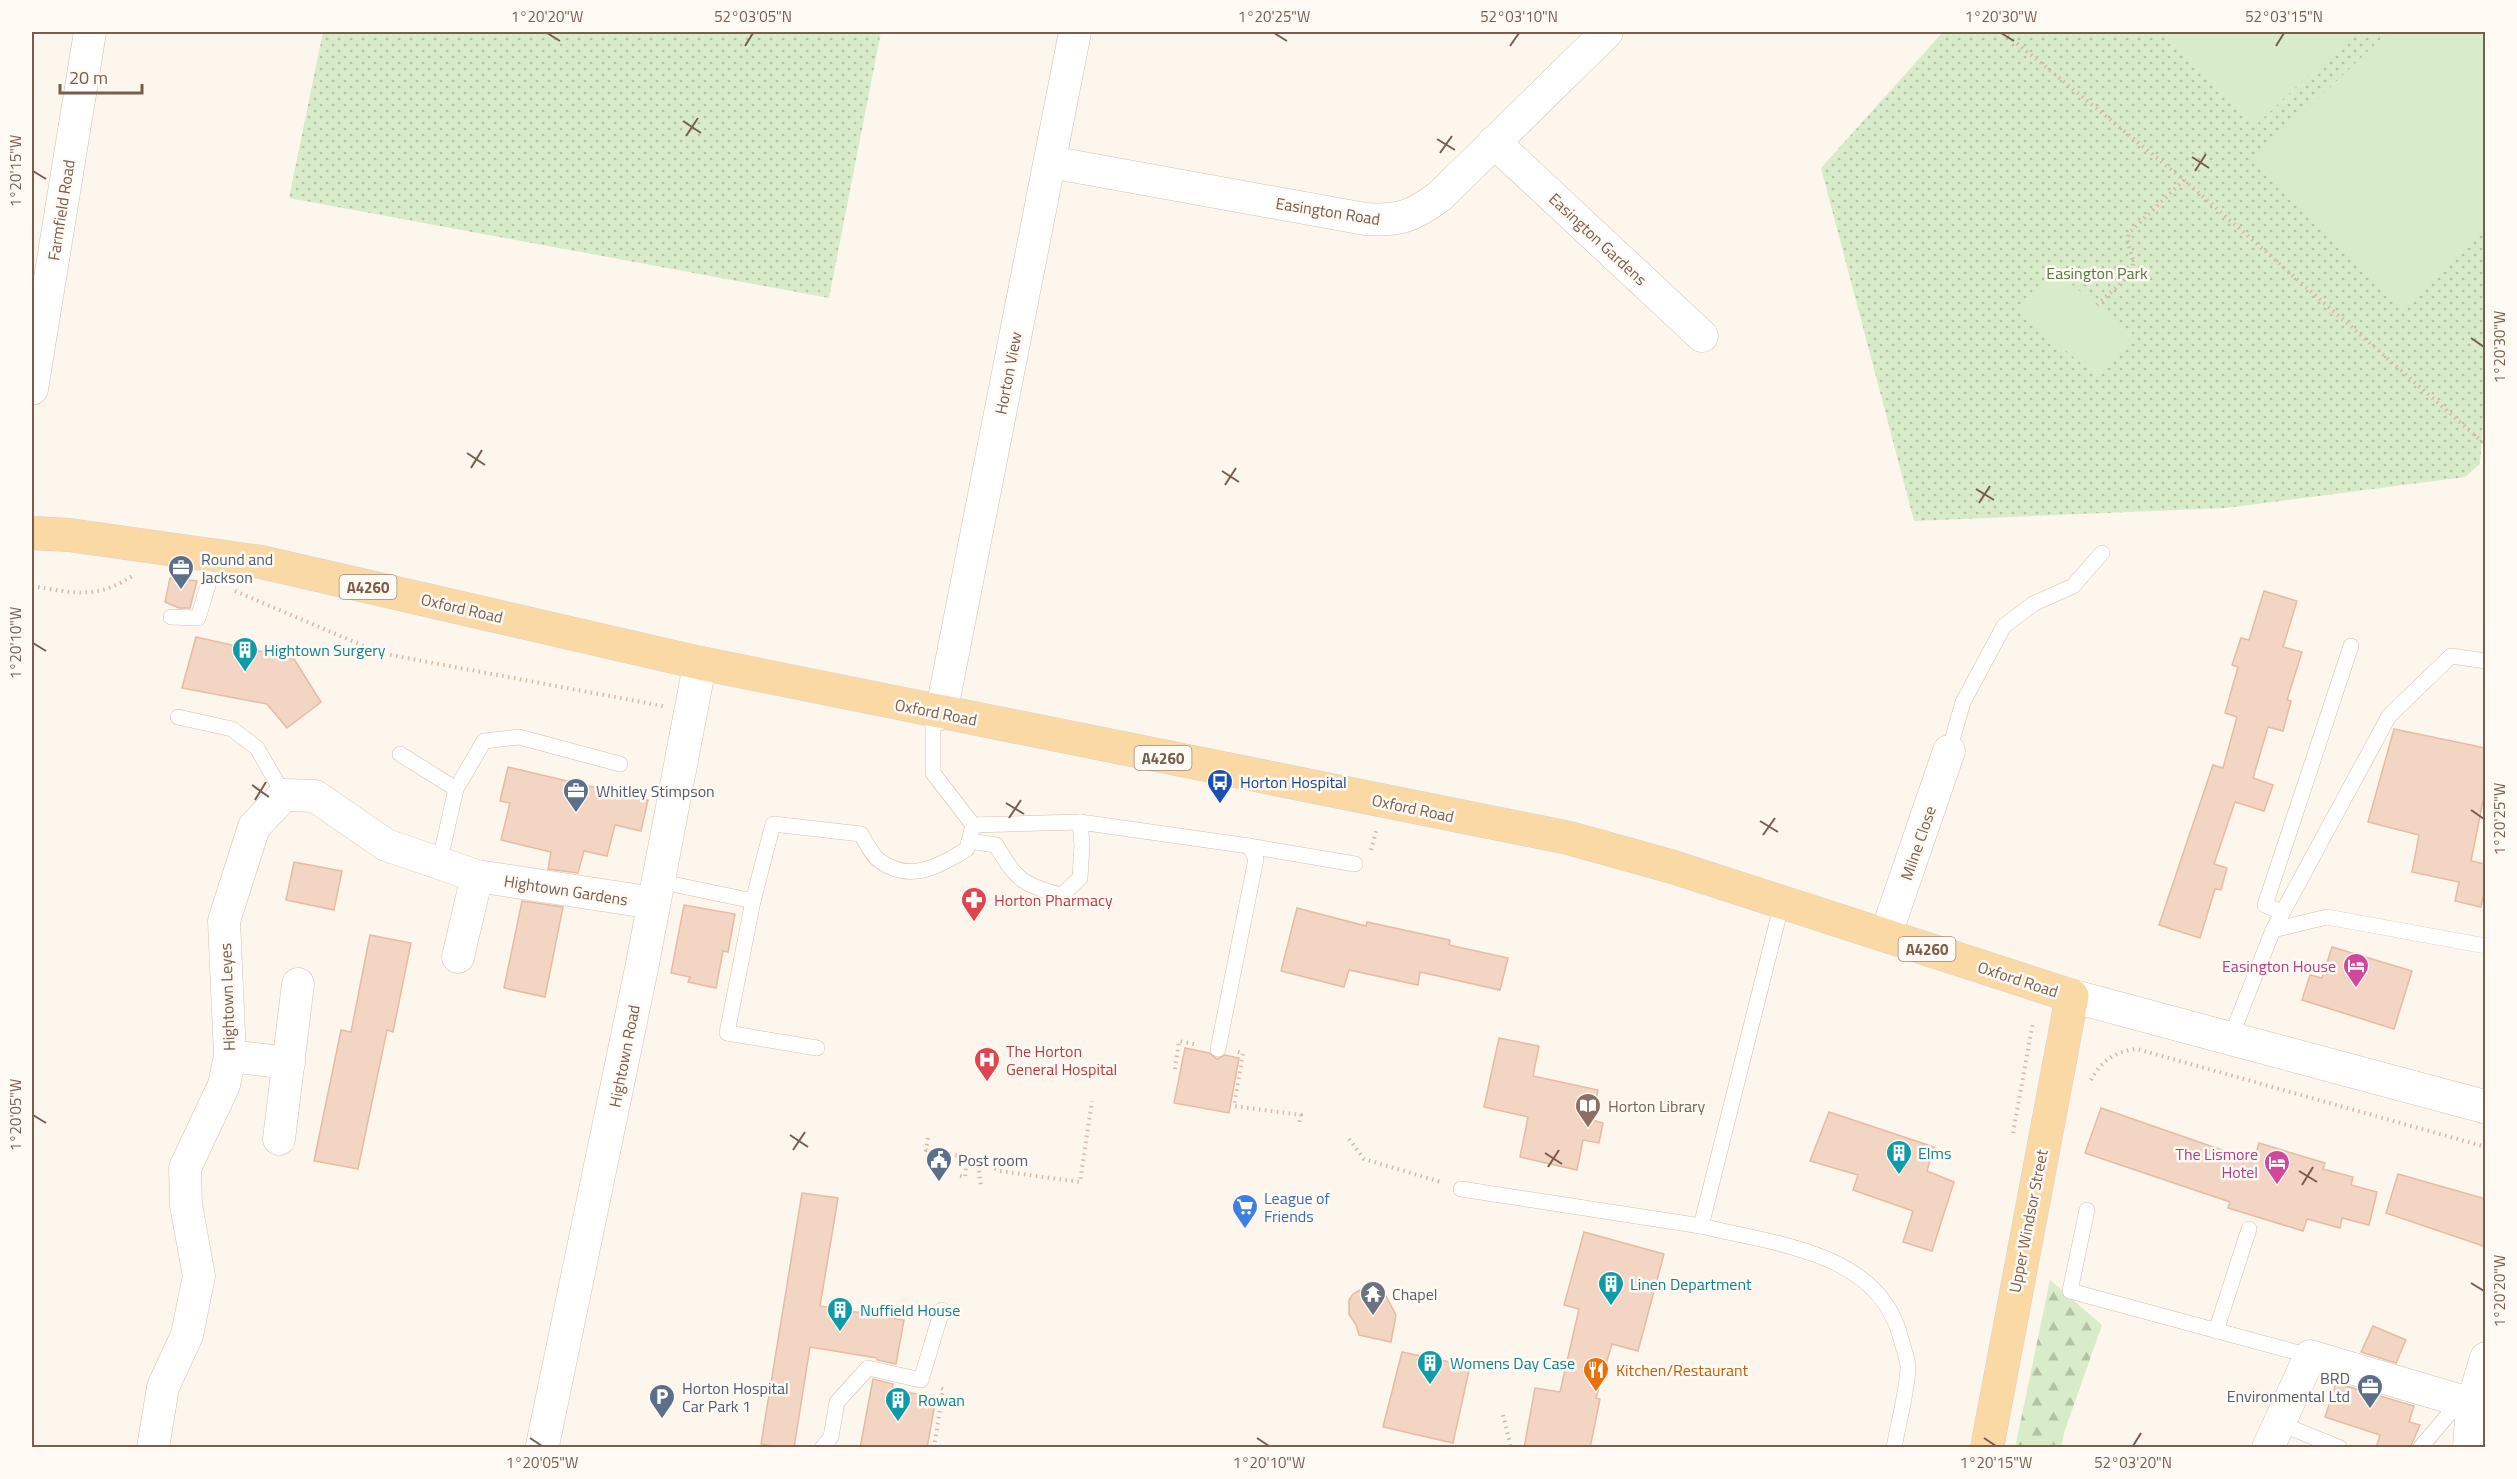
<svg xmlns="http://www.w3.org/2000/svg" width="2517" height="1479" font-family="'Titillium Web',sans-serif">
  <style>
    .forest { fill: url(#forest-firs) }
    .park { fill: url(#park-dots) }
    .pitch { fill: #d8ecc9 }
    .building { fill: #f3d5c3; stroke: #e6bba3; stroke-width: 1.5 }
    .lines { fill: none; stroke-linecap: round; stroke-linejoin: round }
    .lane-casing { stroke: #d1beb0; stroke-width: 16 }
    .street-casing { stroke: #d1beb0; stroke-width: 33 }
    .secondary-casing { stroke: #d6c0b0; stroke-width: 34 }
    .primary-casing { stroke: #dad1cd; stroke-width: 34 }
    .path { stroke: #d9b8a5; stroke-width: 4; stroke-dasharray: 1.5 4.5; stroke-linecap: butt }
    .lane { stroke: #fff; stroke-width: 15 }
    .street { stroke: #fff; stroke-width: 32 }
    .secondary { stroke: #fff; stroke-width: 33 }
    .primary { stroke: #fbd9a5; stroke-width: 33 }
    .ticks { fill: none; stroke: #7a5c4d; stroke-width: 2 }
    .labels { text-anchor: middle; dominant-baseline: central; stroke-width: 5; stroke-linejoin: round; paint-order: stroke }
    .shield { fill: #fffaf3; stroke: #a28b7f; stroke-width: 1.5 }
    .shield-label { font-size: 15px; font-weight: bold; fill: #7a5c4d }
    .street-label { font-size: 16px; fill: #7a5c4d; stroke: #fffaf3 }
    .park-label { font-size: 16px; fill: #537a41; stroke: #fffaf3 }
    .service-label { font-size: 16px; fill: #4e5e75; stroke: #fffaf3; text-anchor: start }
    .culture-label { font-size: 16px; fill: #0d838f; stroke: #fffaf3; text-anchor: start }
    .transit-label { font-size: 16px; fill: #164399; stroke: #fffaf3; text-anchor: start }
    .health-label { font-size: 16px; fill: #be3a42; stroke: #fffaf3; text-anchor: start }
    .hotel-label { font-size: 16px; fill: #b23c85; stroke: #fffaf3; text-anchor: end }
    .education-label { font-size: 16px; fill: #785e54; stroke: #fffaf3; text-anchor: start }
    .shop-label { font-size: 16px; fill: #366cbe; stroke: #fffaf3; text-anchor: start }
    .worship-label { font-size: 16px; fill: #5b616d; stroke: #fffaf3; text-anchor: start }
    .food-label { font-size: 16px; fill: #c56008; stroke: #fffaf3; text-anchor: start }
    .neatline { fill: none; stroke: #7a5c4d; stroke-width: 2 }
    .ticks-label { font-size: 15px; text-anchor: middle; fill: #7a5c4d }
  </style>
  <defs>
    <pattern id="forest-firs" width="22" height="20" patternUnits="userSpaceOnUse" patternTransform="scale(1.5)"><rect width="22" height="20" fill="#d8ecc9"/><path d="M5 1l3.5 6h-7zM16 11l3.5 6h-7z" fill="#b4c2a5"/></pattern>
    <pattern id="park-dots" width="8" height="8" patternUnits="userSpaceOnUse" patternTransform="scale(1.5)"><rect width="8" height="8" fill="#d8ecc9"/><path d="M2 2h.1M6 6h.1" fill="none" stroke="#b4c2a5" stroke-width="1.8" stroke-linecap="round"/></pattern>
  </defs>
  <rect width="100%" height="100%" fill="#fdf6ec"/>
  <polygon class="forest" points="2050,1280 2102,1325 2065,1430 2061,1447 2015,1448"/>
  <g class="park">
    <polygon points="323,32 881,32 829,298 289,198"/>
    <polygon points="1943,32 2485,32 2486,383 2480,464 2465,477 2226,508 1914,521 1821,168"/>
  </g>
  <g class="pitch">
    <polygon points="2163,32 2354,32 2255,126"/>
    <polygon points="2388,32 2486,32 2485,226 2401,307 2256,158"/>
    <polygon points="2053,269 2132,334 2110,366 2093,373 2020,313"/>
  </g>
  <g class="building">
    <polygon points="170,578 197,581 190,608 179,608 165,602"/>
    <polygon points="2264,591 2297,601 2283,647 2302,652 2287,700 2291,701 2283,731 2268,727 2253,778 2273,785 2264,811 2235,802 2214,864 2227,868 2221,890 2215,889 2200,938 2159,925 2213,765 2223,768 2237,717 2225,713 2238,667 2232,665 2241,638 2249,640"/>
    <polygon points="196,637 294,659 321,702 287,728 267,704 182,688"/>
    <polygon points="2394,729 2486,748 2486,802 2483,801 2471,861 2486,864 2486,883 2481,907 2455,901 2459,882 2412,872 2419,835 2368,822"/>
    <polygon points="508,767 648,800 641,831 615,825 607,856 584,851 578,873 548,869 551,852 501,840 510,803 500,801"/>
    <polygon points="294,862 342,871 334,910 286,900"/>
    <polygon points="522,901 563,907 545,997 504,988"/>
    <polygon points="684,905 735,914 728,952 723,951 716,988 688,982 690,977 671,973"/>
    <polygon points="1297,908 1366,926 1367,922 1450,940 1449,945 1508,958 1500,990 1420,972 1418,985 1349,970 1344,987 1281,971"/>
    <polygon points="370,935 411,943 393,1032 387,1030 358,1169 314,1161 341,1030 351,1032"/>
    <polygon points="2332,947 2412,971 2394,1029 2302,1000 2310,975 2322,978"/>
    <polygon points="1499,1038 1539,1046 1533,1076 1598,1090 1592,1120 1603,1123 1599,1143 1583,1140 1577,1170 1520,1157 1528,1117 1484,1107"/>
    <polygon points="1185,1048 1209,1053 1217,1059 1225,1055 1239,1058 1229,1113 1174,1103"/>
    <polygon points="2101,1108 2245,1158 2247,1155 2255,1157 2259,1143 2325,1163 2323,1169 2353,1177 2351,1185 2377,1192 2369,1225 2342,1218 2340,1228 2307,1219 2303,1231 2228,1208 2230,1202 2085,1153"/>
    <polygon points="1829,1112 1934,1147 1927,1171 1954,1182 1932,1251 1903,1242 1913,1211 1853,1190 1858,1175 1810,1161"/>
    <polygon points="2398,1174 2486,1199 2486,1247 2386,1213"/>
    <polygon points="802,1193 838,1198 820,1306 904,1320 896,1364 877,1360 877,1358 810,1347 794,1448 786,1448 761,1444"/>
    <polygon points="1584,1232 1664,1254 1638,1351 1612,1344 1596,1398 1600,1399 1590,1448 1524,1448 1535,1388 1560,1392 1579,1309 1564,1305"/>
    <polygon points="1365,1287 1373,1287 1385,1294 1396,1315 1391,1342 1359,1335 1356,1325 1349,1314 1349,1300 1353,1294"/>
    <polygon points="2373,1326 2406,1340 2396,1363 2361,1352"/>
    <polygon points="1402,1352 1470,1366 1453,1443 1383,1427"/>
    <polygon points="873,1379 893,1384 892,1389 936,1398 927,1448 860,1448"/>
    <polygon points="2336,1383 2414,1406 2409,1422 2420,1425 2410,1448 2376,1448 2380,1435 2325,1417"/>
  </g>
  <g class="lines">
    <defs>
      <g id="lane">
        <polyline points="171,617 198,618 217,556"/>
        <polyline points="933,712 933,773 973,825"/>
        <polyline points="178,717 232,729 257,748 284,795"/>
        <polyline points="1949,751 1963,702 2004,626 2033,604 2073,586 2102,553"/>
        <polyline points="400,754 456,789"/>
        <polyline points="973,825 1080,822 1249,846 1355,864"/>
        <path d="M969,841L996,845C1015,879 1024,886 1062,895L1080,878L1082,845L1080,822"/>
        <polyline points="439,864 456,789 484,741 519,737 620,764"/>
        <polyline points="658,881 753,901"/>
        <path d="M1782,903L1701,1226C1773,1244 1880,1251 1901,1339C1903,1347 1907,1357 1908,1366C1908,1388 1898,1424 1894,1448"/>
        <polyline points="2282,912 2265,905 2351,646"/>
        <polyline points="2273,930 2327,917 2486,946"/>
        <polyline points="2230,1039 2273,930 2389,716 2451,656 2486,661"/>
        <path d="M817,1048L727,1033L753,901L773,824L861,834C866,842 872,856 880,861C910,883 940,866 967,849L973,825"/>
        <polyline points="1218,1049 1256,859 1249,846"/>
        <polyline points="1461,1189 1701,1226"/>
        <polyline points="2087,1210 2070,1291 2310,1356"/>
        <polyline points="2216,1331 2249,1229"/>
        <polyline points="2279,1423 2340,1448"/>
        <polyline points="822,1448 831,1437 837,1402 868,1368 921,1380 942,1310"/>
        <polyline points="2420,1448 2460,1401"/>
      </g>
      <g id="street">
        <polyline points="1494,142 1702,336"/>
        <path d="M1050,162L1365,219C1399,221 1412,217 1440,196L1607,32"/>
        <polyline points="32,389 90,32"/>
        <polyline points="941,714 1075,32"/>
        <polyline points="1886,934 1949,751"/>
        <polyline points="458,957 477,876"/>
        <polyline points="230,1056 289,1063"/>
        <polyline points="279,1139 298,984"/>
        <polyline points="153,1448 163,1387 187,1335 199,1276 186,1205 185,1168 224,1085 230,1056 224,921 254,827 284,795 315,796 386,845 477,876 654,903"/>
        <polyline points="2268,1448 2310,1356 2472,1404"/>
        <polyline points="2469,1448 2472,1404 2486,1358"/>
      </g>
      <g id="secondary">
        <polyline points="2072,996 2486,1107"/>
        <polyline points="542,1448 642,966 700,663"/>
      </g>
      <polyline id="primary" points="32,533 69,535 261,562 700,663 1569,838 1673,867 2072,996 1987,1448"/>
    </defs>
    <use href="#lane" class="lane-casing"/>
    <use href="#street" class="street-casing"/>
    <use href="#secondary" class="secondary-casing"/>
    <use href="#primary" class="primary-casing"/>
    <g class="path">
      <polyline points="2003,32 2184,180 2486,445"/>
      <path d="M2097,305C2107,294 2135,277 2133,261C2131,249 2126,245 2129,233L2184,180"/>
      <path d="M32,586C74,593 98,600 135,574"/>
      <polyline points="235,591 380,653 663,706"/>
      <polyline points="1371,850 1377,828"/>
      <polyline points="1238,1052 1243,1053 1234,1106 1301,1115 1299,1124"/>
      <polyline points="1175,1069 1179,1041 1198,1045"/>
      <path d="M2091,1080C2101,1061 2115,1051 2137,1049L2486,1147"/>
      <polyline points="2013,1133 2033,1022"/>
      <polyline points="928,1138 926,1150 977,1159 1000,1171 1080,1182 1092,1101"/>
      <polyline points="1349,1139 1364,1159 1441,1182"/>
      <polyline points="977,1159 981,1186"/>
      <polyline points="960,1176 965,1177 967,1157"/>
      <polyline points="1503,1415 1511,1448"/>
      <polyline points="934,1448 943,1389 939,1387"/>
    </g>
    <use href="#lane" class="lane"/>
    <use href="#street" class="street"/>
    <use href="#secondary" class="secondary"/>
    <use href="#primary" class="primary"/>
  </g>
  <path class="ticks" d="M547,33L560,41M1274,33L1287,41M2001,33L2014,41M745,46L753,33M1510,46L1519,33M2276,46L2284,33M683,121L701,133M686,136L698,118M1437,139L1455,150M1440,153L1452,136M2192,157L2209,168M33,171L46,179M2195,171L2206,154M2471,338L2484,347M467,453L485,465M471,468L482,450M1222,471L1239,482M1225,485L1236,468M1976,489L1994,500M1979,503L1990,486M33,643L46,651M252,785L269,797M255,800L266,782M1006,803L1024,814M2471,810L2484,819M1009,818L1021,800M1760,821L1778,832M1763,835L1775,818M33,1115L46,1123M790,1135L808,1147M793,1150L805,1132M1545,1153L1562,1164M1548,1167L1559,1150M2299,1171L2317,1182M2302,1185L2313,1167M2471,1283L2484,1291M530,1438L542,1446M1257,1438L1269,1446M1984,1438L1996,1446M2133,1446L2141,1433"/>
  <defs>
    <symbol id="office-pin" viewBox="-11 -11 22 30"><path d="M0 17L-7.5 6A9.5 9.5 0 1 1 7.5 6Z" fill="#5c6f8a" stroke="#fffaf3"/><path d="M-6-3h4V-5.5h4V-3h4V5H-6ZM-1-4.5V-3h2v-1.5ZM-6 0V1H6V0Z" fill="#fff"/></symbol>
    <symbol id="building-pin" viewBox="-11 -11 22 30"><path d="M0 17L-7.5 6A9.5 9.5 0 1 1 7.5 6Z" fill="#0f9aa8" stroke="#fffaf3"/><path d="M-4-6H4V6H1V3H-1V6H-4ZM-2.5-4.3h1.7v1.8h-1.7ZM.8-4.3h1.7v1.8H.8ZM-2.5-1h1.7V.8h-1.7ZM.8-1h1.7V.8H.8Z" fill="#fff"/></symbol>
    <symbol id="bus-pin" viewBox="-11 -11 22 30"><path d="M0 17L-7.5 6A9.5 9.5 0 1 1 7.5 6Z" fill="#1a4fb4" stroke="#fffaf3"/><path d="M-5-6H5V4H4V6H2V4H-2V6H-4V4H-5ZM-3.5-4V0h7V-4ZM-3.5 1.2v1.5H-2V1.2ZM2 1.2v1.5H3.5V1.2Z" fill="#fff"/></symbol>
    <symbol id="pharmacy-pin" viewBox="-11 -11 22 30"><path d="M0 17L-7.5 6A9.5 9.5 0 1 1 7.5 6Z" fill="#e0444e" stroke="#fffaf3"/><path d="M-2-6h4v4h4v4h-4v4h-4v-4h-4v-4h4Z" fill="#fff"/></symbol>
    <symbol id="hotel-pin" viewBox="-11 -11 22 30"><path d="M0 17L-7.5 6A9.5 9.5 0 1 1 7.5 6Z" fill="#d1479c" stroke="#fffaf3"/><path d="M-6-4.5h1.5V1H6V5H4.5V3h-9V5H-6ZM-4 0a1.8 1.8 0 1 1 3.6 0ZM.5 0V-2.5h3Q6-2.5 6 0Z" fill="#fff"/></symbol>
    <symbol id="hospital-pin" viewBox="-11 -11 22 30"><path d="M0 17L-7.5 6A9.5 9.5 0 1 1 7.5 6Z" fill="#e0444e" stroke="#fffaf3"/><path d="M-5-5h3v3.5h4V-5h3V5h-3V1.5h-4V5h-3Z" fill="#fff"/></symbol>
    <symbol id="library-pin" viewBox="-11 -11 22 30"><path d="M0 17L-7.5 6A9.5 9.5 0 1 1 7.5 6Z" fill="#8d6e63" stroke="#fffaf3"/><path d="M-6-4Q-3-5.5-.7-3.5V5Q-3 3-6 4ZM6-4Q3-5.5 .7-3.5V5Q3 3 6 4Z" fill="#fff"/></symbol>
    <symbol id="civic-pin" viewBox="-11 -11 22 30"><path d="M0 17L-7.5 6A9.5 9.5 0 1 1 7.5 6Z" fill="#5c6f8a" stroke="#fffaf3"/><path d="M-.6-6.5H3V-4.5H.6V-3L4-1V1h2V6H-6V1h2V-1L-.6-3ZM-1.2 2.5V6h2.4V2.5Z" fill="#fff"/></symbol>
    <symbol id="supermarket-pin" viewBox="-11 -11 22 30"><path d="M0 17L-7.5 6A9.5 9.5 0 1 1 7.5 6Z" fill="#3f7fe0" stroke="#fffaf3"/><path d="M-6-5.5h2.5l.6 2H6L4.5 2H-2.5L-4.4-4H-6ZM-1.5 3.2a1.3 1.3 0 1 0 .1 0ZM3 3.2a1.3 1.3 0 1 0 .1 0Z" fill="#fff"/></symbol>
    <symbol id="temple-pin" viewBox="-11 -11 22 30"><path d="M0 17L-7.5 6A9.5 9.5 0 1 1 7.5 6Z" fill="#6b7280" stroke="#fffaf3"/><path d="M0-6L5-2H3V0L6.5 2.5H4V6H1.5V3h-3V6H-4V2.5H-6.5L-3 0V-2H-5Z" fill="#fff"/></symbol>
    <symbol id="restaurant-pin" viewBox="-11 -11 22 30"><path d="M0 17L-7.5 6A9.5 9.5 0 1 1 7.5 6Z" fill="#e8710a" stroke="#fffaf3"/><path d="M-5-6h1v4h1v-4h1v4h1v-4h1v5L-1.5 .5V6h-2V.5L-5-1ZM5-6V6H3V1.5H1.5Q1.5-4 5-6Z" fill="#fff"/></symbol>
    <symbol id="parking-pin" viewBox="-11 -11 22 30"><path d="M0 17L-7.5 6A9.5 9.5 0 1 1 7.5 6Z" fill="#5c6f8a" stroke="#fffaf3"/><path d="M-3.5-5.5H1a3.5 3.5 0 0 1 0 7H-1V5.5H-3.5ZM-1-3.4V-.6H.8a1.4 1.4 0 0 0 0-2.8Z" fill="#fff"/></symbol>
  </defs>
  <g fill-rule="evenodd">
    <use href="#office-pin" x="166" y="553" width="30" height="40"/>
    <use href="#building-pin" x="230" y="635" width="30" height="40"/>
    <use href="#bus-pin" x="1205" y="767" width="30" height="40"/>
    <use href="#office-pin" x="561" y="776" width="30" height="40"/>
    <use href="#pharmacy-pin" x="959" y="885" width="30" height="40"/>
    <use href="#hotel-pin" x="2341" y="951" width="30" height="40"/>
    <use href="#hospital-pin" x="972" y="1045" width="30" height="40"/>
    <use href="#library-pin" x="1573" y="1091" width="30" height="40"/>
    <use href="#building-pin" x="1884" y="1138" width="30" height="40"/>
    <use href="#civic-pin" x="924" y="1145" width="30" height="40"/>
    <use href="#hotel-pin" x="2262" y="1148" width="30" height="40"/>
    <use href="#supermarket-pin" x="1230" y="1192" width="30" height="40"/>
    <use href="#building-pin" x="1596" y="1269" width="30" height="40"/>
    <use href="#temple-pin" x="1358" y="1279" width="30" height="40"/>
    <use href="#building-pin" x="825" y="1295" width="30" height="40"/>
    <use href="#building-pin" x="1415" y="1348" width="30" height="40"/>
    <use href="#restaurant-pin" x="1581" y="1355" width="30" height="40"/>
    <use href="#office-pin" x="2355" y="1372" width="30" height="40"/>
    <use href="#parking-pin" x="647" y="1382" width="30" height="40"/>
    <use href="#building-pin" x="883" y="1385" width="30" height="40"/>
  </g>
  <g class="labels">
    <g class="shield">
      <rect x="339.5" y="575" width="57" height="24" rx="4.5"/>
      <rect x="1134.5" y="746" width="57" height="24" rx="4.5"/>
      <rect x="1898.5" y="937" width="57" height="24" rx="4.5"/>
    </g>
    <g class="shield-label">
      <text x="368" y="587">A4260</text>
      <text x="1163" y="758">A4260</text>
      <text x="1927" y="949">A4260</text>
    </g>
    <g class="street-label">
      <text transform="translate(61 210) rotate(-81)">Farmfield Road</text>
      <text transform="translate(1328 211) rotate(9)">Easington Road</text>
      <text transform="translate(1598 239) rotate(43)">Easington Gardens</text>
      <text transform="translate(1008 373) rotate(-79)">Horton View</text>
      <text transform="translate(462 608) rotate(13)">Oxford Road</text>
      <text transform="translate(936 712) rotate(11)">Oxford Road</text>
      <text transform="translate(1413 808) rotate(12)">Oxford Road</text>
      <text transform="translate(1918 843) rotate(-71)">Milne Close</text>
      <text transform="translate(566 890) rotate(9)">Hightown Gardens</text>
      <text transform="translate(2018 979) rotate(18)">Oxford Road</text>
      <text transform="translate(227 997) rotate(-92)">Hightown Leyes</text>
      <text transform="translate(624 1056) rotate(-79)">Hightown Road</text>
      <text transform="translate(2028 1221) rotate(-79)">Upper Windsor Street</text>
    </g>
    <g class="park-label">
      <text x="2097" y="273">Easington Park</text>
    </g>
    <g class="service-label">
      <text x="201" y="559">Round and<tspan x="201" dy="18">Jackson</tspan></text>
      <text x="596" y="791">Whitley Stimpson</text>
      <text x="958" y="1160">Post room</text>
      <text x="2350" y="1378" text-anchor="end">BRD<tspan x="2350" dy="18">Environmental Ltd</tspan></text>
      <text x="682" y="1388">Horton Hospital<tspan x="682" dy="18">Car Park 1</tspan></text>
    </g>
    <g class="culture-label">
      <text x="264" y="650">Hightown Surgery</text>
      <text x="1918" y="1153">Elms</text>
      <text x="1630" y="1284">Linen Department</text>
      <text x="860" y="1310">Nuffield House</text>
      <text x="1450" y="1363">Womens Day Case</text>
      <text x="918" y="1400">Rowan</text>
    </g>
    <g class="transit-label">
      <text x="1240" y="782">Horton Hospital</text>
    </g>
    <g class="health-label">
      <text x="994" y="900">Horton Pharmacy</text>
      <text x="1006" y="1051">The Horton<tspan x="1006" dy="18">General Hospital</tspan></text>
    </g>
    <g class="hotel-label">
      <text x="2336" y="966">Easington House</text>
      <text x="2258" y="1154">The Lismore<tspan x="2258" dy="18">Hotel</tspan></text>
    </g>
    <g class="education-label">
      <text x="1608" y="1106">Horton Library</text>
    </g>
    <g class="shop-label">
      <text x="1264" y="1198">League of<tspan x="1264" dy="18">Friends</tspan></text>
    </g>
    <g class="worship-label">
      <text x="1392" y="1294">Chapel</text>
    </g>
    <g class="food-label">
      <text x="1616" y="1370">Kitchen/Restaurant</text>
    </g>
  </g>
  <rect width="2517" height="1479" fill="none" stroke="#fffaf3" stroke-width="66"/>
  <path d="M60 84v9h82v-9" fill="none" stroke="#7a5c4d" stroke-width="3"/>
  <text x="69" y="84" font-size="18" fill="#7a5c4d" stroke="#fffaf3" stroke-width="4.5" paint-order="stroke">20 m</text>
  <rect x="33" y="33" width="2451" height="1413" class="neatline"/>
  <g class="ticks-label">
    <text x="547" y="22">1°20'20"W</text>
    <text x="753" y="22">52°03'05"N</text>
    <text x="1274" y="22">1°20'25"W</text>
    <text x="1519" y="22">52°03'10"N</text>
    <text x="2001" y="22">1°20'30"W</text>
    <text x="2284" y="22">52°03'15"N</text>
    <text transform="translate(16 171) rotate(-90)" y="5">1°20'15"W</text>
    <text transform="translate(2500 347) rotate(-90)" y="5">1°20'30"W</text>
    <text transform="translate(16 643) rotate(-90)" y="5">1°20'10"W</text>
    <text transform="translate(2500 819) rotate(-90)" y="5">1°20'25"W</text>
    <text transform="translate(16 1115) rotate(-90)" y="5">1°20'05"W</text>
    <text transform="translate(2500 1291) rotate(-90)" y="5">1°20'20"W</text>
    <text x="542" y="1468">1°20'05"W</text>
    <text x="1269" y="1468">1°20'10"W</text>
    <text x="1996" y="1468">1°20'15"W</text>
    <text x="2133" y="1468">52°03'20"N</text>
  </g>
</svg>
